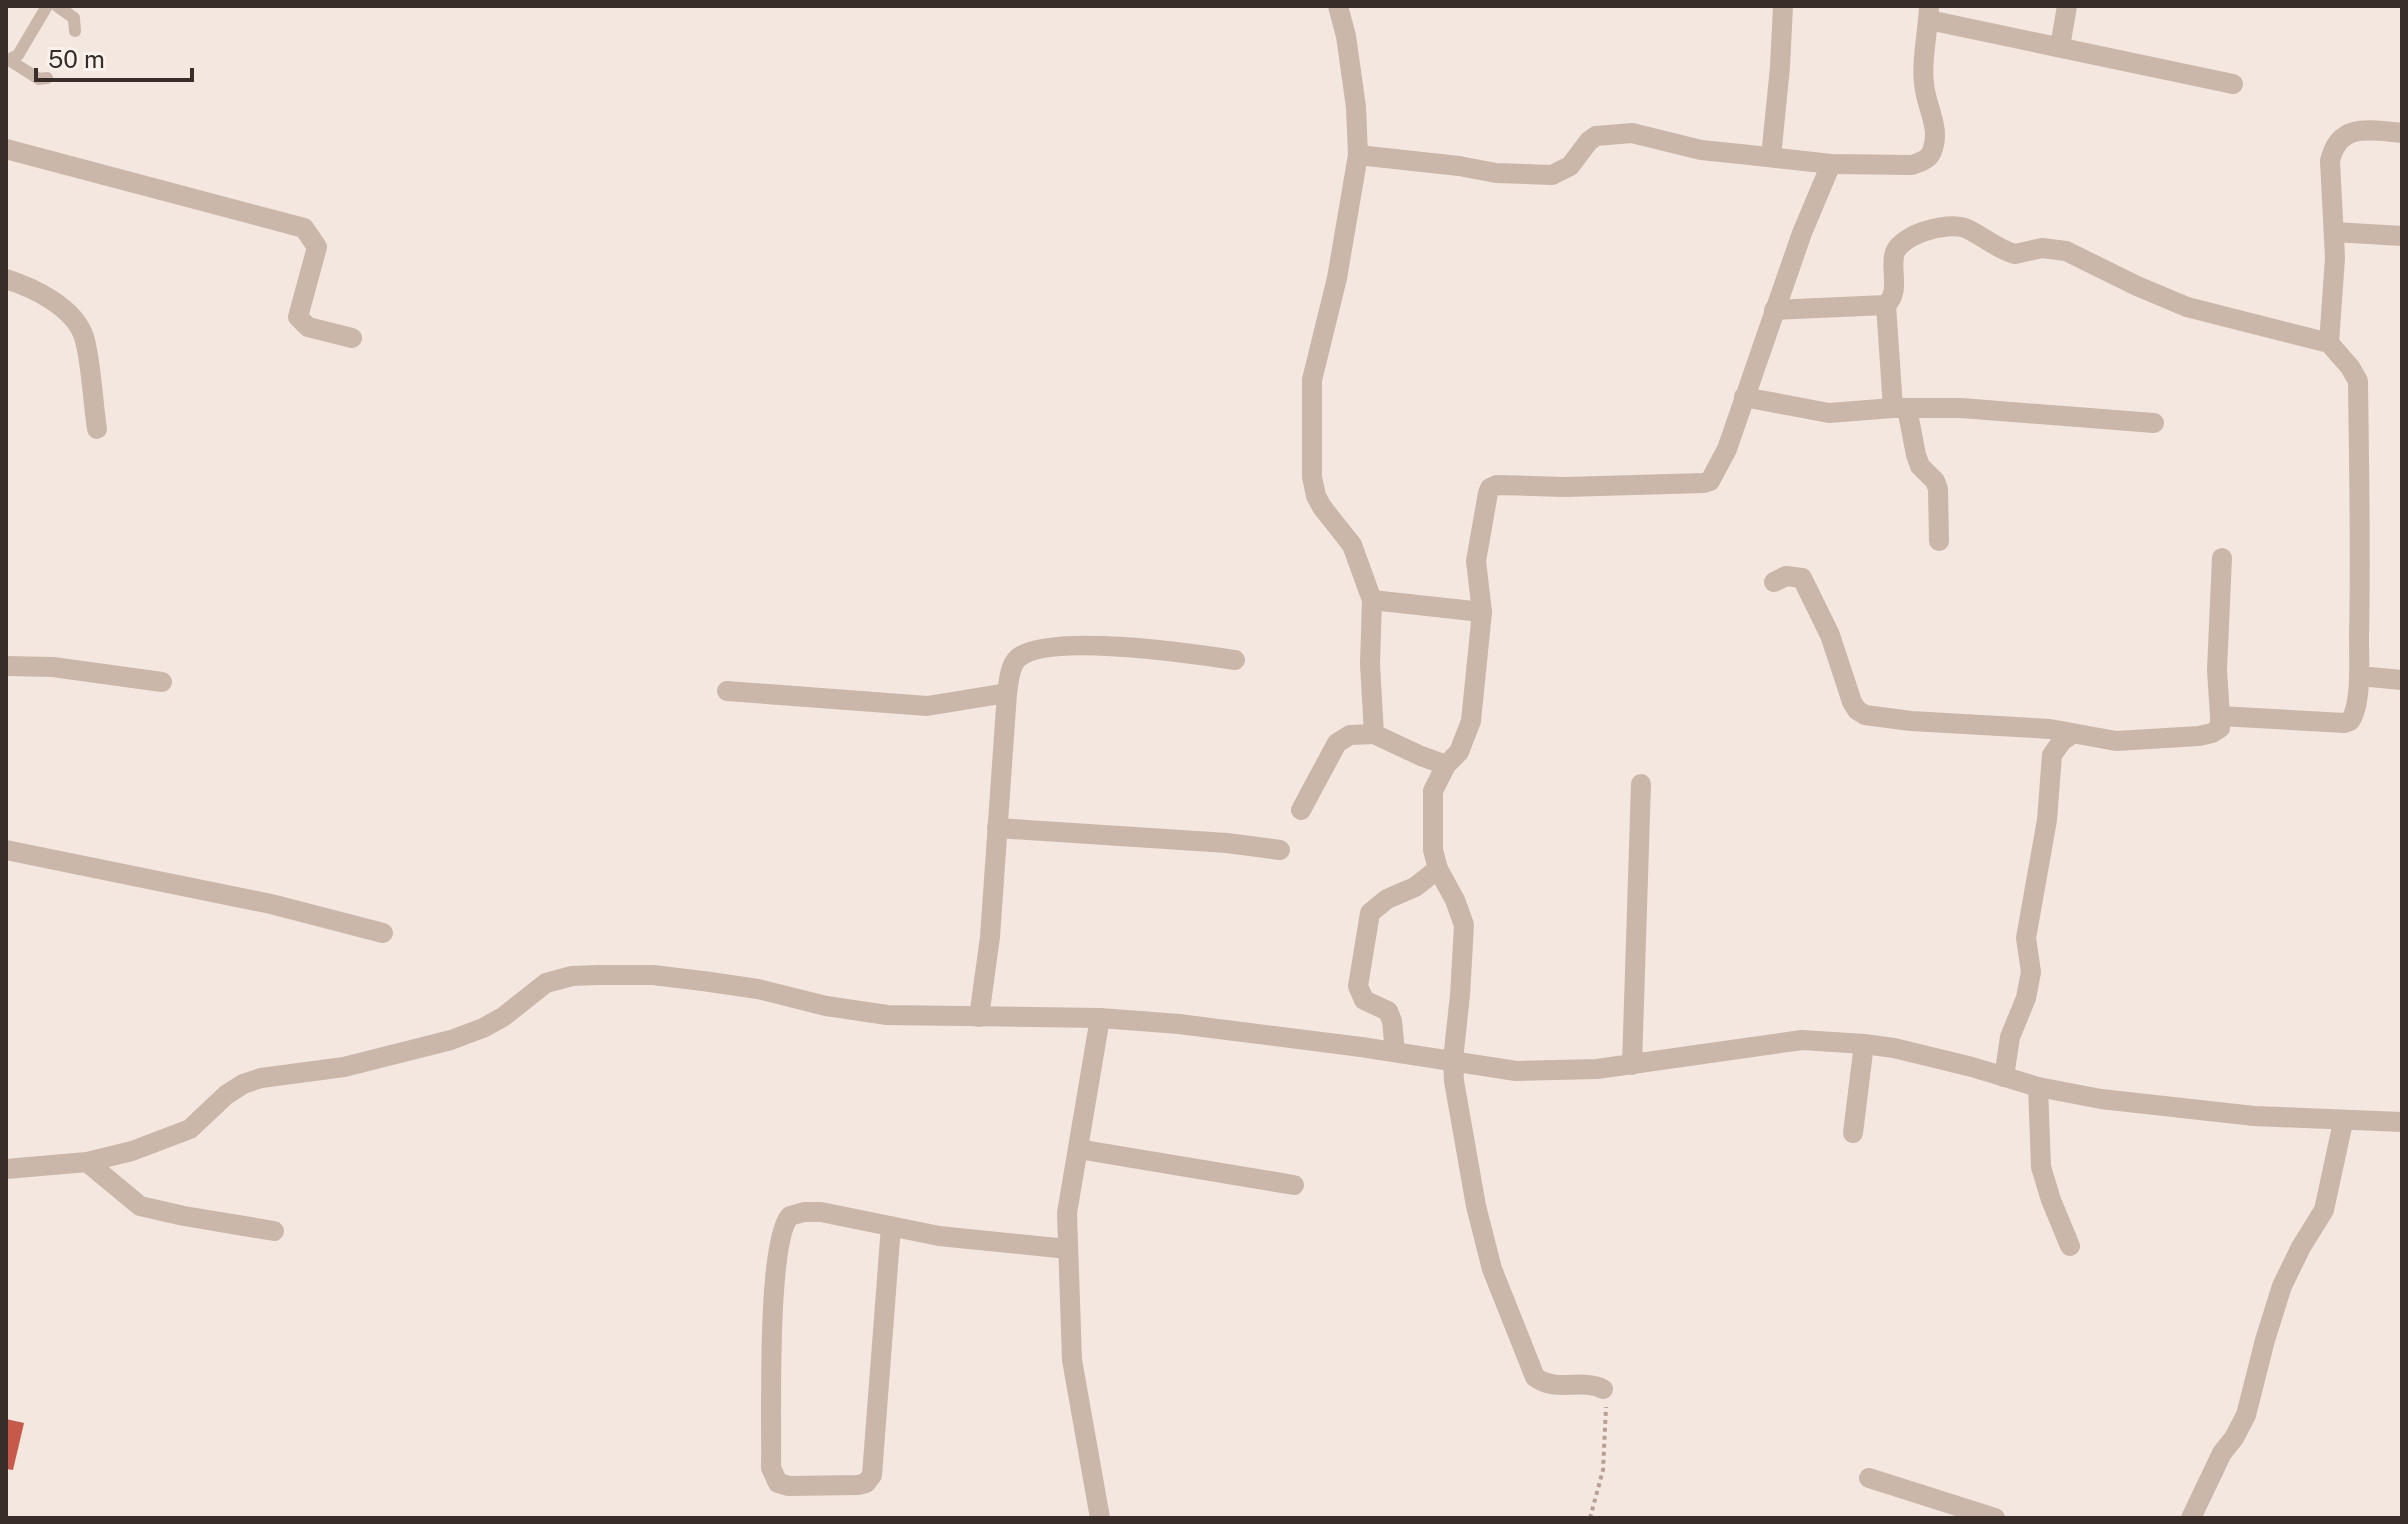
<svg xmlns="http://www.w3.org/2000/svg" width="2408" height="1524" font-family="'Public Sans',sans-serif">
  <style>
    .building { fill: #c6594a }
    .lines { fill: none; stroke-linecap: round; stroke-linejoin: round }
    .path { stroke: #b79f94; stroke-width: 4; stroke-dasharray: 4 4; stroke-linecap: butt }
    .service { stroke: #cbb6aa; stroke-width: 12 }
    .minor { stroke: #cbb6aa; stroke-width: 20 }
  </style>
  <rect width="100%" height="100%" fill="#f3e7df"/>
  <polygon class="building" points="6,1419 24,1423 13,1470 6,1469"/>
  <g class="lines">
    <polyline class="path" points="1590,1518 1603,1470 1606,1407"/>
    <g class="service">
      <polyline points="57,6 74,18 75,31"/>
      <polyline points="9,60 39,79 47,78"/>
      <polyline points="6,61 18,55 47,6"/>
    </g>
    <g class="minor">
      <polyline points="1929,20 2233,84"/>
      <polyline points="2060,47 2067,6"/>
      <polyline points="6,149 304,228 317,247 298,317 308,327 352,338"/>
      <path d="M1358,155L1459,166L1496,173L1552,175L1570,166L1589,141L1596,136L1632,133L1701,150L1740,154L1831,164L1912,165C1920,162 1929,160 1932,151C1940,131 1930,114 1926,95C1919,67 1928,35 1929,6"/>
      <polyline points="1771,157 1780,67 1783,6"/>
      <polyline points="2334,232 2402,236"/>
      <path d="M6,279C34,288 74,307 84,337C91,359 93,404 97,429"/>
      <polyline points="1886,305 1893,408"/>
      <path d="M1774,310L1886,305C1900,292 1891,273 1894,256C1897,235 1947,221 1965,228C1982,235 1996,249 2015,254L2042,248L2066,251L2137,286L2187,307L2329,343L2350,367L2358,381C2359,466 2361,552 2359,638C2359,659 2362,704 2350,721L2344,723L2220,716V728L2212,733L2199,736L2116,741L2050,729L1911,721L1865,715L1857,710L1852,702L1830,635L1802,578L1786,576L1774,582"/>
      <path d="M2329,343L2335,258L2330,161C2339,122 2370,130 2402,133"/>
      <polyline points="1744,397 1829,413 1893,408 1961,408 2154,423"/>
      <polyline points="1907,408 1916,455 1920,466 1935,481 1938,489 1939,541"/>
      <polyline points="1372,600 1482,612"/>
      <polyline points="6,666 53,667 162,682"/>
      <polyline points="2359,676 2402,680"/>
      <polyline points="727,691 927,706 1007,693"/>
      <polyline points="2220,716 2217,670 2222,558"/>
      <polyline points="1374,734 1421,756 1446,765"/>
      <polyline points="1301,810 1337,743 1350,735 1374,734 1370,664 1372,600 1352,545 1322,507 1316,496 1312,477 1312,380 1337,278 1358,155 1356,107 1346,36 1338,6"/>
      <polyline points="997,828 1227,843 1280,850"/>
      <polyline points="6,850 271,904 383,933"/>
      <path d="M979,1017L990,937L1007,693C1009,682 1009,666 1018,658C1049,632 1194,654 1235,660"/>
      <polyline points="1100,1018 1067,1213 1072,1360 1100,1518"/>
      <polyline points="1395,1052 1392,1021 1388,1011 1364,1000 1358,986 1370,913 1387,899 1415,887 1438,869"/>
      <polyline points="1632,1065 1641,784"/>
      <polyline points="2004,1077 2010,1037 2026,998 2031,972 2026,938 2047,820 2052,755 2062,741 2072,734"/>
      <polyline points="2038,1087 2041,1167 2051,1200 2070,1246"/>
      <polyline points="1853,1133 1864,1044"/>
      <polyline points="1078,1149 1294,1185"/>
      <polyline points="87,1162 140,1206 184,1216 274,1231"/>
      <polyline points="6,1169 87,1162 132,1151 190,1129 226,1095 243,1084 261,1078 344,1067 451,1040 483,1028 503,1017 546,983 572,976 598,975 653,975 703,981 758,989 826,1006 887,1015 1100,1018 1179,1024 1361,1047 1516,1071 1597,1069 1802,1040 1864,1044 1894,1048 1972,1067 2038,1087 2101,1099 2254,1116 2402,1122"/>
      <path d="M891,1226L872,1475L866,1483L858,1485L789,1486L778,1483L771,1468C772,1424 766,1242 790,1216L804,1212H821L939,1236L1068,1249"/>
      <path d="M1603,1389C1582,1378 1556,1393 1535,1377L1492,1269L1476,1206L1454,1081L1453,1060L1460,995L1464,925L1455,900L1438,869L1433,850V791L1446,765L1459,752L1471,721L1482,612L1476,561L1488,493L1490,488L1497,485L1565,487L1704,483L1710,481L1727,449L1802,233L1831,164"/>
      <polyline points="1869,1478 1995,1518"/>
      <polyline points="2191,1518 2222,1453 2234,1438 2246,1415 2265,1340 2282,1286 2301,1247 2324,1210 2343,1122"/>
    </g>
  </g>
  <rect width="2408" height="1524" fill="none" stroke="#392d2a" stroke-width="16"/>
  <path d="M36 68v12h156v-12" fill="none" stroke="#392d2a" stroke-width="4"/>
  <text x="48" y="68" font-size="24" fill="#392d2a" stroke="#faf2ec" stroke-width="6" paint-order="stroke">50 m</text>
</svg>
